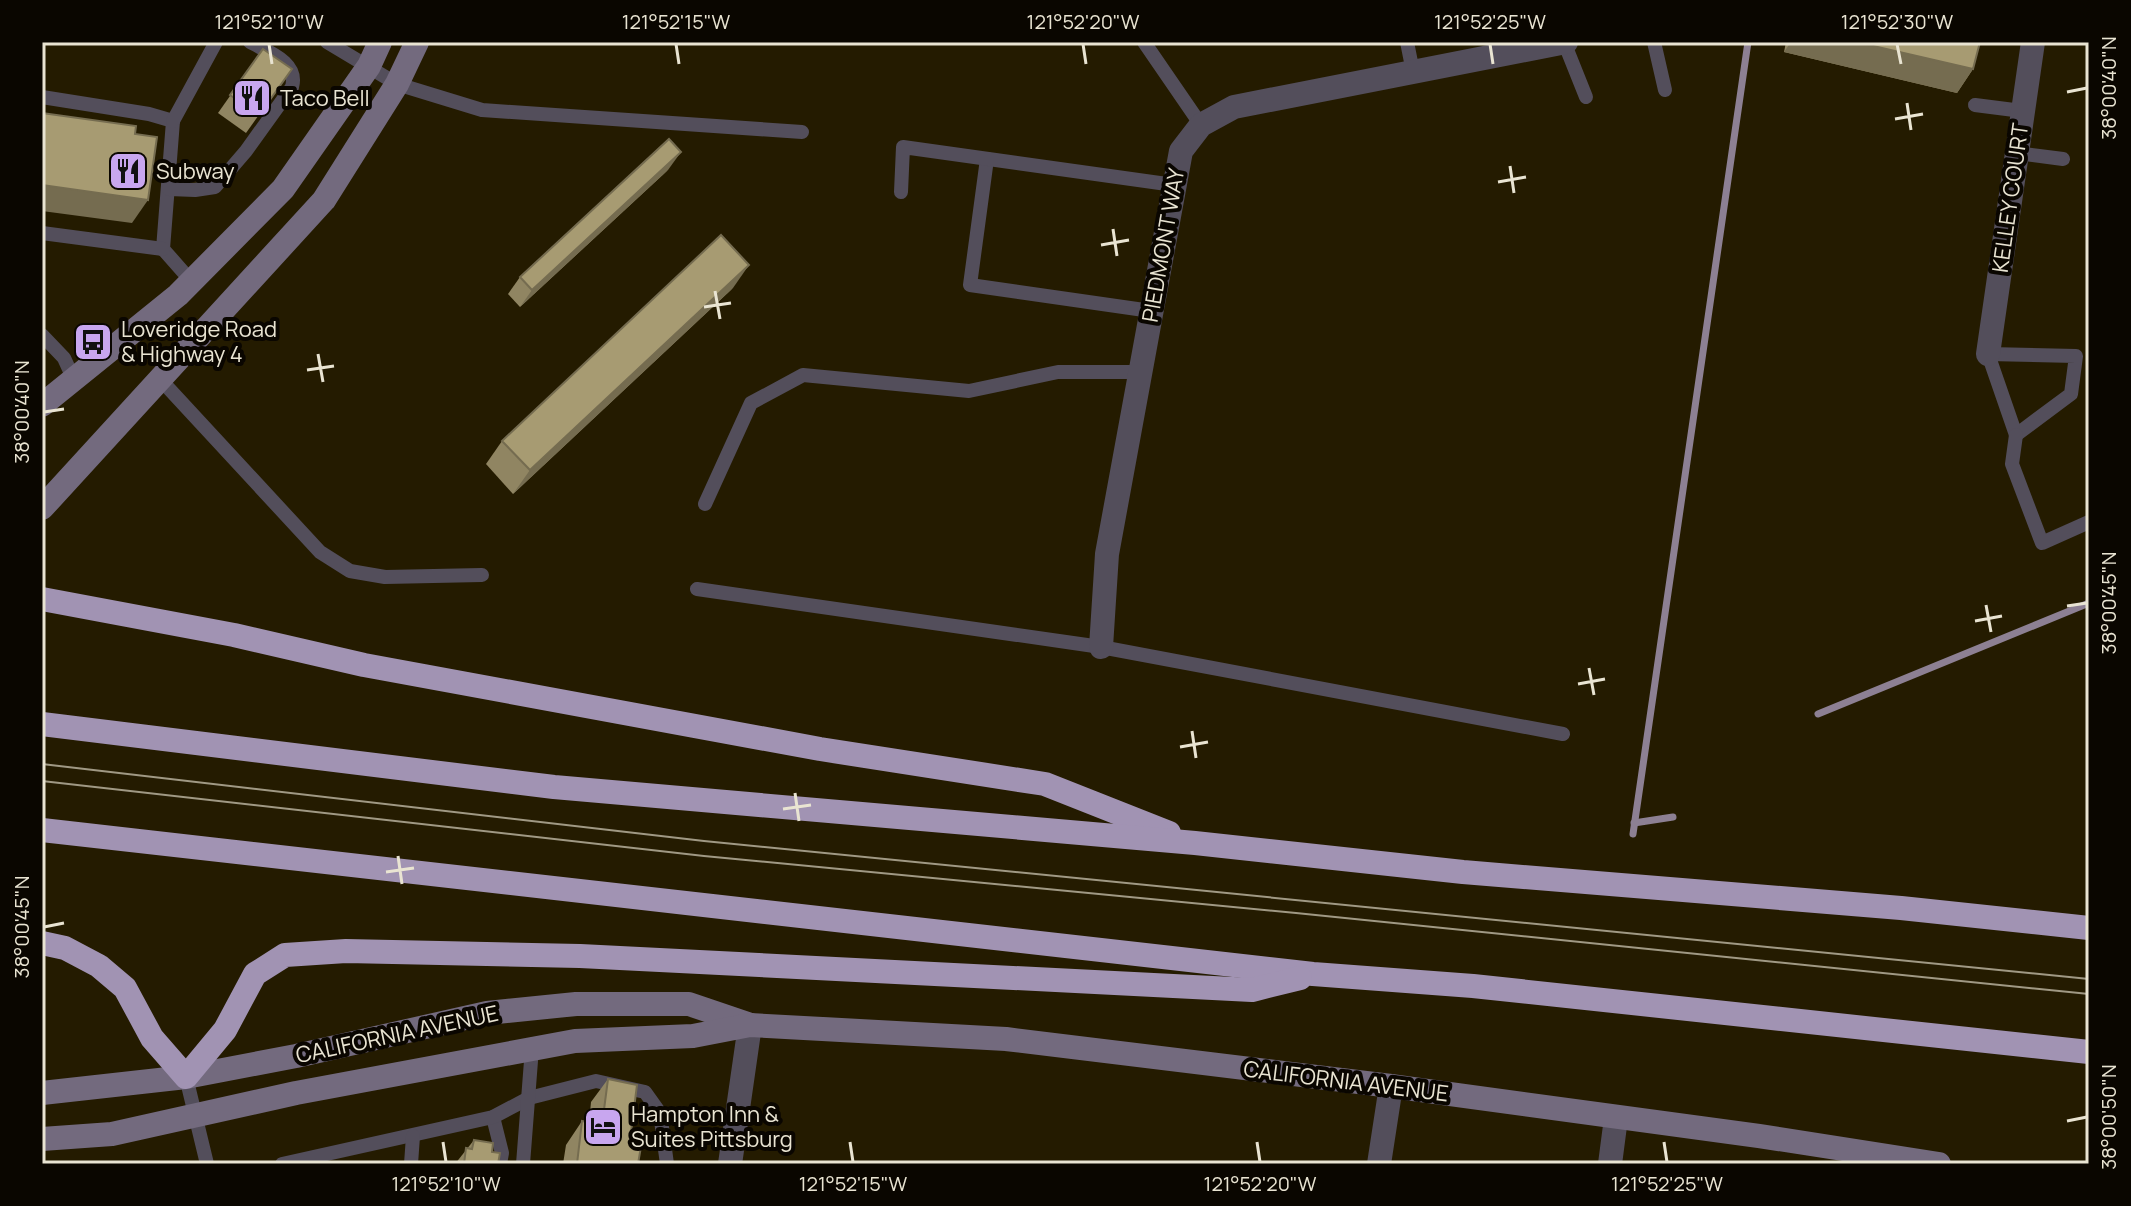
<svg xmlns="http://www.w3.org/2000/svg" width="2131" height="1206" font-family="Manrope,sans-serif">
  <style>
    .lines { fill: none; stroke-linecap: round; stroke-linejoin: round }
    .stream { stroke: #8d8093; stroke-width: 7 }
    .lane { stroke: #534e5b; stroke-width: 14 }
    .street { stroke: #534e5b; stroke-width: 24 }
    .secondary { stroke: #736a7e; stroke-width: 24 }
    .highway { stroke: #a193b3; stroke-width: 24 }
    .tram { stroke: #a09984; stroke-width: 2 }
    .wall { fill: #908562 }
    .shaded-wall { fill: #756c50 }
    .building { fill: #a79b72; stroke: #756c50; stroke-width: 2 }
    .ticks { fill: none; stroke: #e9e4d2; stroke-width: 3 }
    .labels { text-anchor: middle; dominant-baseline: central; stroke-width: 8; stroke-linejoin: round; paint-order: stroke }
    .poi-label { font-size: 22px; fill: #e9e4d2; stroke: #0a0600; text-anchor: start }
    .street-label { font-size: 22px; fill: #e9e4d2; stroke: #0a0600 }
    .neatline { fill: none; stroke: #e9e4d2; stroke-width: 3 }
    .ticks-label { font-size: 20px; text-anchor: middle; fill: #e9e4d2 }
  </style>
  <rect width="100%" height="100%" fill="#241b00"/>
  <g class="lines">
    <g class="stream">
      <polyline points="1818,714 2089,603"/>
      <polyline points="1634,823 1673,817"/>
      <polyline points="1633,834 1748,42"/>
    </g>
    <g class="lane">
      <polyline points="327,42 397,84 482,110 802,132"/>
      <polyline points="1144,42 1201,125"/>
      <polyline points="1407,42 1413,72"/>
      <polyline points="1564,42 1586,97"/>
      <polyline points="1654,42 1665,90"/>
      <polyline points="42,97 149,114 173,121 163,249 192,282"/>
      <polyline points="1975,105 2022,111"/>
      <polyline points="173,121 216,42"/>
      <polyline points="2017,153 2063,159"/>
      <polyline points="987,159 970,285 1151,311"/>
      <path d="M169,189L195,190L215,187L246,151L292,87C299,62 268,52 250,42"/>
      <polyline points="901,192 903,147 1174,185"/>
      <polyline points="42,233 163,249"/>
      <polyline points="42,335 64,358 74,380"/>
      <polygon points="1988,354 2076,356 2071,394 2016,435"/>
      <polyline points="160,379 320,552 350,571 385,577 482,575"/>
      <polyline points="2016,435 2012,464 2042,543 2089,522"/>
      <polyline points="705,504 751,403 803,375 969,391 1058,372 1140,372"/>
      <polyline points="697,589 1101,647 1563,734"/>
      <polyline points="186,1077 207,1164"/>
      <polyline points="493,1117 502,1153 500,1164"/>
      <polyline points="282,1164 493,1117 529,1098 596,1081 645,1092 660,1113 667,1164"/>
      <polyline points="411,1164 413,1136"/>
      <polyline points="523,1164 532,1048"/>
    </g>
    <g class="street">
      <polyline points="1988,354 2033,42"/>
      <polyline points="1101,647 1107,554 1181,151 1201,125 1234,107 1566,42"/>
      <polyline points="730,1164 750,1025"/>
      <polyline points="1379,1164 1391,1086"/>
      <polyline points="1610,1164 1616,1118"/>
    </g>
    <g class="secondary">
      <polyline points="42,405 178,295 283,189 369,66 380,42"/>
      <polyline points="42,508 324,200 397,84 417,42"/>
      <polyline points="42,1093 186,1077 296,1056 487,1013 576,1004 689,1004 748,1024"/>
      <polyline points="42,1139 112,1134 296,1093 575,1041 693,1036 750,1025 1006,1039 1391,1086 1759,1136 1939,1164"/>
    </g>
    <g class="highway">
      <polyline points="42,599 234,635 364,665 820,749 1045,784 1169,833"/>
      <polyline points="42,724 554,787 1195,843 1463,872 1901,908 2089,928"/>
      <polyline points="42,830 1313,974 1473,986 2089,1052"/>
      <polyline points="42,943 65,948 99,966 125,988 152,1038 186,1077 225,1030 255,974 285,955 346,951 580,956 1252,990 1300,978"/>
    </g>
    <g class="tram">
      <polyline points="42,764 704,841 2089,979"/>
      <polyline points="42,781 704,856 1296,913 2089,994"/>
    </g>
  </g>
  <g class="wall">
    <polygon points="1786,42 1980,42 1973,69 1957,93 1784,52"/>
    <polygon points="263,49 292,69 246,133 218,113"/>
    <polygon points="668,170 520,307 508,294 520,277"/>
    <polygon points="733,288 513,494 486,464 502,441"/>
    <polygon points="608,1079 631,1132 638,1164 563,1164 566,1145 582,1121 589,1123 591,1102"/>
    <polygon points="474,1140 492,1152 498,1164 455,1164"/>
  </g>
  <g class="shaded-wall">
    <polygon points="1791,42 1856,42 1973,69 1957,93 1784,52"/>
    <polygon points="681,152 668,170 520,307 532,290"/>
    <polygon points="42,185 148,200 132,223 42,211"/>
    <polygon points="749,265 733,288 513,494 530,470"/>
  </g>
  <g class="building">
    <polygon points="1856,42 1980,42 1973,69"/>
    <polygon points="263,49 292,69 259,115 230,95"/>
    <polygon points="42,113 136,126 135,134 157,137 148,200 42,185"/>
    <polygon points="669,139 681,152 532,290 520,277"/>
    <polygon points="721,235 749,265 530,470 502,441"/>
    <polygon points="608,1079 637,1085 631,1132 643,1135 638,1164 577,1164 582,1121 602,1125"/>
    <polygon points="474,1140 493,1143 492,1152 500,1153 498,1164 464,1164 466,1148 472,1149"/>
  </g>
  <path class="ticks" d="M269,44L272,64M676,44L679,64M1083,44L1086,64M1490,44L1493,64M1897,44L1901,64M2067,92L2087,88M1907,103L1911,130M1895,119L1923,114M1510,166L1514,193M1498,182L1526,177M1113,229L1117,256M1101,245L1129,240M715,291L720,319M704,307L731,303M318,354L323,382M307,370L334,366M44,412L64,409M1986,605L1991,632M2067,606L2087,603M1975,621L2002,616M1589,668L1594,695M1578,684L1605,679M1192,731L1196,758M1180,747L1208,742M795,793L799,821M783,809L811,805M398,856L402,884M386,872L414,868M44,927L64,923M2067,1121L2087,1117M443,1142L446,1162M850,1142L853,1162M1257,1142L1260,1162M1664,1142L1667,1162"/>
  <defs>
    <symbol id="restaurant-square" viewBox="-11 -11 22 22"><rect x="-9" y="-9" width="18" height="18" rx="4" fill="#c8a6ef" stroke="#0a0600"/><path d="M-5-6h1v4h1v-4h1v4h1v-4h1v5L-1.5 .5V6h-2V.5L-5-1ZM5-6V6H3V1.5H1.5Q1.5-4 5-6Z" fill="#111"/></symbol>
    <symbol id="bus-square" viewBox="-11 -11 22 22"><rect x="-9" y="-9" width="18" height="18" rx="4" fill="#c8a6ef" stroke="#0a0600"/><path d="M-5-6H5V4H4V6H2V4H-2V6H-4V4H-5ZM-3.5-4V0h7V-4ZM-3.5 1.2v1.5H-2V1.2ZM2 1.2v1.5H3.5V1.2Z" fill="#111"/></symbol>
    <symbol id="hotel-square" viewBox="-11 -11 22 22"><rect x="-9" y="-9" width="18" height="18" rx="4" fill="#c8a6ef" stroke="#0a0600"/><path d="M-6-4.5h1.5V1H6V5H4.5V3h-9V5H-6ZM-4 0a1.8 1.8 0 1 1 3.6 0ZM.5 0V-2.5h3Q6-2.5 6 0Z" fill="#111"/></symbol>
  </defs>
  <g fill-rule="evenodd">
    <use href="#restaurant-square" x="230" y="76" width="44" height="44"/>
    <use href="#restaurant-square" x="106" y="149" width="44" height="44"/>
    <use href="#bus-square" x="71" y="320" width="44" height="44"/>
    <use href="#hotel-square" x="581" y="1105" width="44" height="44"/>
  </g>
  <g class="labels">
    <g class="poi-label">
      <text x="280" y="98">Taco Bell</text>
      <text x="156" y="171">Subway</text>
      <text x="121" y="329">Loveridge Road<tspan x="121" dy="25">&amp; Highway 4</tspan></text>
      <text x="631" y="1114">Hampton Inn &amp;<tspan x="631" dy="25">Suites Pittsburg</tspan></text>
    </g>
    <g class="street-label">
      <text transform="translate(2010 198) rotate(-82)">KELLEY COURT</text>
      <text transform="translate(1163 245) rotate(-80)">PIEDMONT WAY</text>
      <text transform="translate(397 1034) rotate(-12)">CALIFORNIA AVENUE</text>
      <text transform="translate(1346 1081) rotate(7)">CALIFORNIA AVENUE</text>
    </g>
  </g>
  <rect width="2131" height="1206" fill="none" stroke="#0a0600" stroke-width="88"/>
  <rect x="44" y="44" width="2043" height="1118" class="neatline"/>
  <g class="ticks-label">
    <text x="269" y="29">121°52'10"W</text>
    <text x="676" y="29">121°52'15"W</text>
    <text x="1083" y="29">121°52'20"W</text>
    <text x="1490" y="29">121°52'25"W</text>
    <text x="1897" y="29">121°52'30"W</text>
    <text transform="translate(2109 88) rotate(-90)" y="7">38°00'40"N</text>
    <text transform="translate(22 412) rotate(-90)" y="7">38°00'40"N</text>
    <text transform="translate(2109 603) rotate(-90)" y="7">38°00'45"N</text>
    <text transform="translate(22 927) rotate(-90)" y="7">38°00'45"N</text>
    <text transform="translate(2109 1117) rotate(-90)" y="7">38°00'50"N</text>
    <text x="446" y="1191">121°52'10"W</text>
    <text x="853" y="1191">121°52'15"W</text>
    <text x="1260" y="1191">121°52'20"W</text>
    <text x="1667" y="1191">121°52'25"W</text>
  </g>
</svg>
